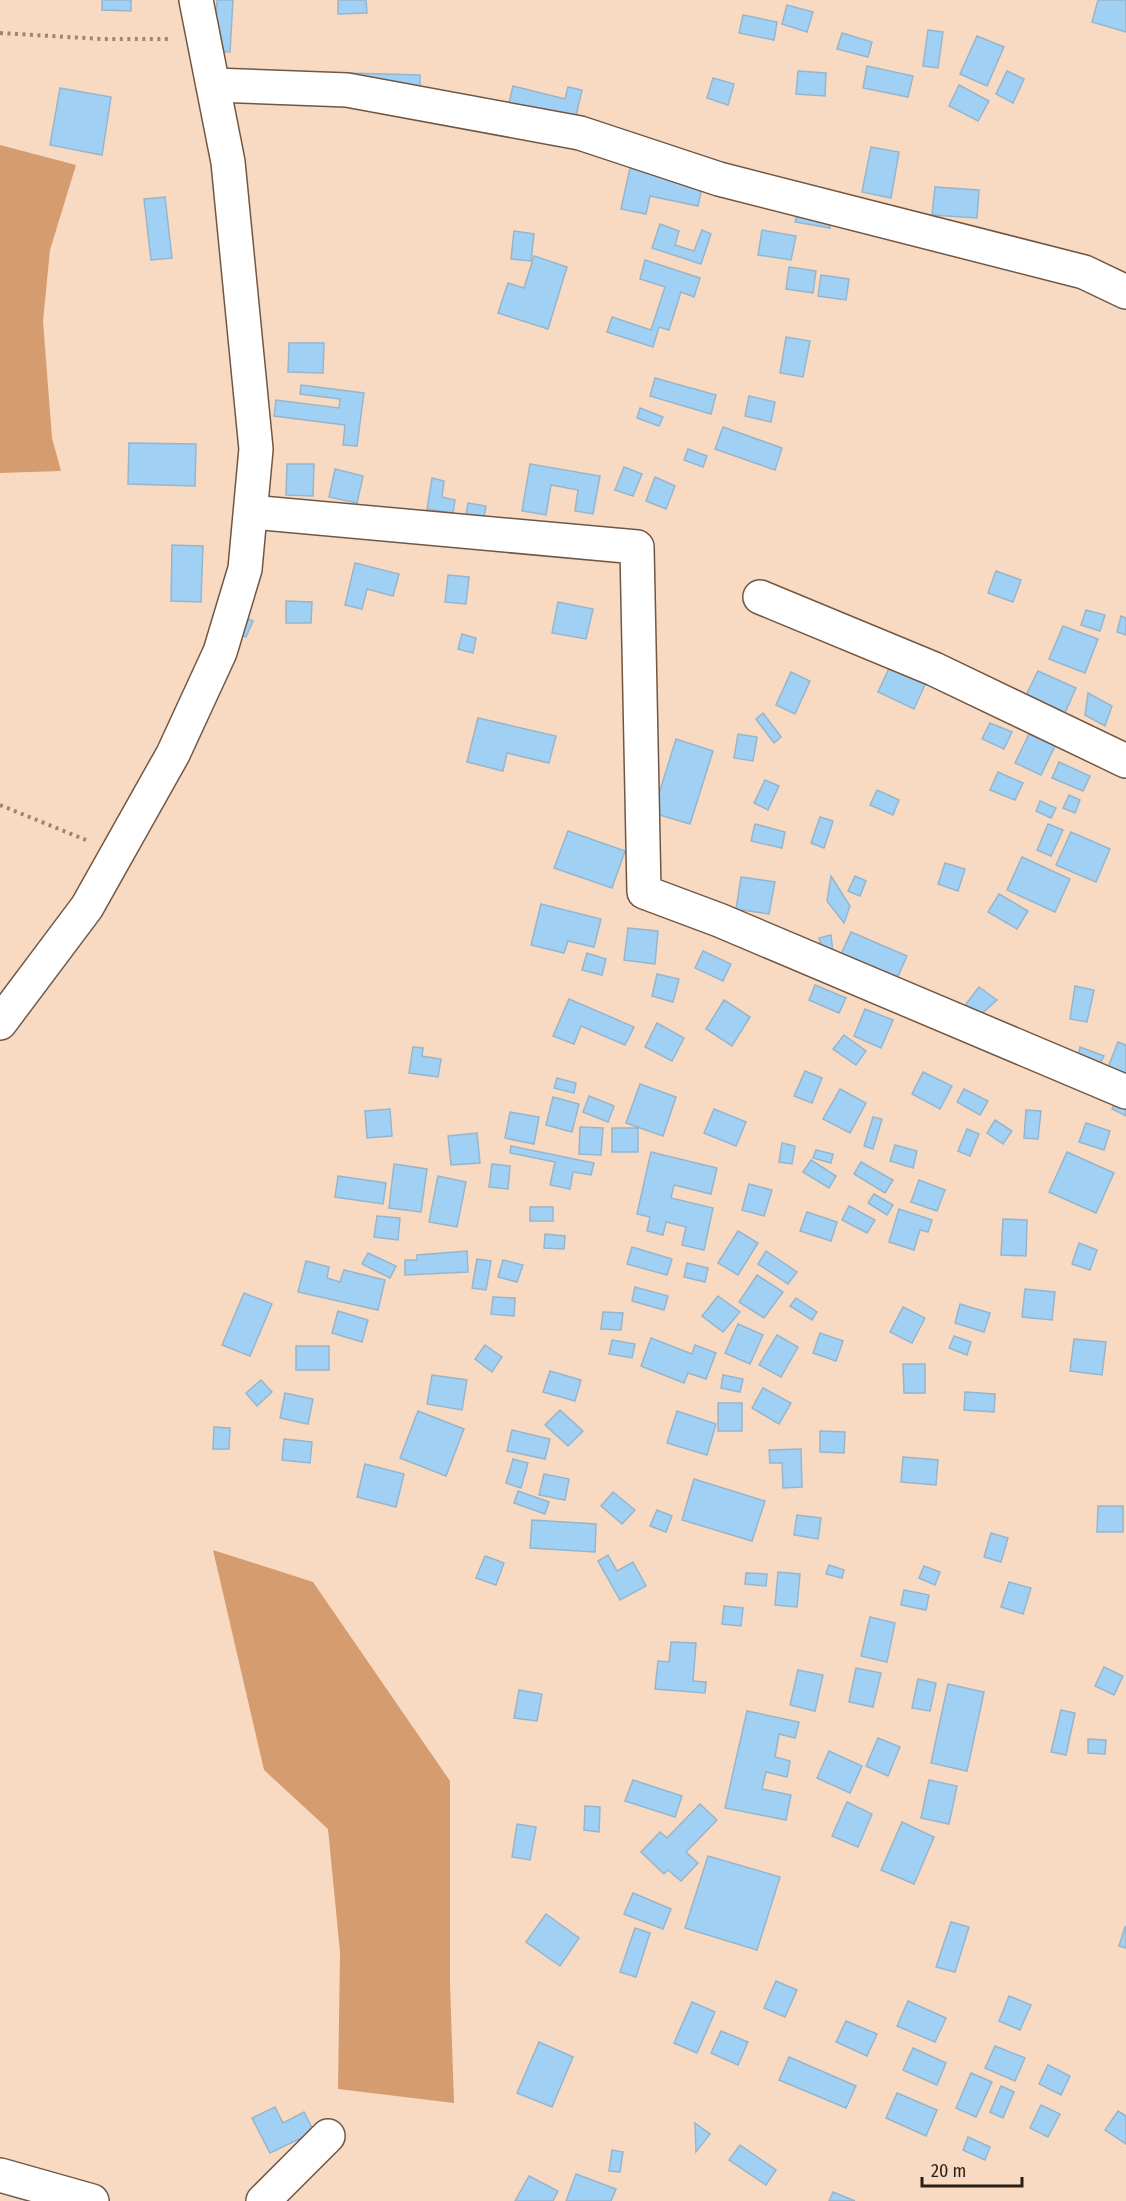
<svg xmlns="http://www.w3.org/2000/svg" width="1126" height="2201" font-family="'Fira Sans Condensed',sans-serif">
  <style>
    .water { fill: #d59c70 }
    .building { fill: #a0d1f5; stroke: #97b5cb; stroke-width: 1.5 }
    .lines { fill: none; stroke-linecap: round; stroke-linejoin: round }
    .minor-casing { stroke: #715743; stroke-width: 36 }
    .path { stroke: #9b8575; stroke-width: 4; stroke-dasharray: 3 4.5; stroke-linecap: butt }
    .minor { stroke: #fff; stroke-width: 33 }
  </style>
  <rect width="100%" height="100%" fill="#f8dac3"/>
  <g class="water">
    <polygon points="0,145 76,165 50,250 43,321 52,438 61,471 0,473"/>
    <polygon points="213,1550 313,1582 450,1781 450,1984 454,2103 338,2089 340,1952 328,1829 264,1770"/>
  </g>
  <g class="building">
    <polygon points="102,0 131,0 131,11 102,10"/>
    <polygon points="217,0 233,0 230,52 214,51"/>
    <polygon points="338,0 366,0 367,13 338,14"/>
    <polygon points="1098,0 1126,0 1126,32 1092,22"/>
    <polygon points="787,5 813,12 807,32 782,24"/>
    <polygon points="743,15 777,22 774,40 739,33"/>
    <polygon points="928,30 943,32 938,68 923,66"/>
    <polygon points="842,33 872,42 868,57 837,49"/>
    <polygon points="977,36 1004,47 987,86 960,74"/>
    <polygon points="867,66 913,76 908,97 863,88"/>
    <polygon points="798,71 826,73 825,96 796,94"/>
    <polygon points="1007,71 1024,79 1013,103 996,94"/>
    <polygon points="348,73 420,75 420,97 347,86"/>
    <polygon points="713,78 734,84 728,105 707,98"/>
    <polygon points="959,85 989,101 978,121 949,106"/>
    <polygon points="513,86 565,99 568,87 582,90 575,120 509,103"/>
    <polygon points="60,88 111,97 102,155 50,145"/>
    <polygon points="871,147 899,152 891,198 862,192"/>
    <polygon points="630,168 703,182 698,206 650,196 646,214 621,209"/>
    <polygon points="935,187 979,190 977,218 932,215"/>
    <polygon points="165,197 172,258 151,260 144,199"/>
    <polygon points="798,212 831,218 830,228 795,222"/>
    <polygon points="660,224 679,231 675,245 694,251 702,230 711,234 701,264 652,248"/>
    <polygon points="762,230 796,236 791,260 758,255"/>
    <polygon points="514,231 534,234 531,261 511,259"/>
    <polygon points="534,256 567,267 548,329 498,313 508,283 524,288"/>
    <polygon points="645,260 700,278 694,297 681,292 669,330 659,327 653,347 607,332 612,317 651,330 665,287 640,279"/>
    <polygon points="789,267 816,271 813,293 786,289"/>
    <polygon points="821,275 849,279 846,300 818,296"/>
    <polygon points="786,337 810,341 803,377 780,373"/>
    <polygon points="289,343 324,343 323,373 288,372"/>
    <polygon points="655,378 716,395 711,414 650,396"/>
    <polygon points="301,385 364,393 357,446 343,445 345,425 274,416 276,400 339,408 340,399 300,394"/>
    <polygon points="749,396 775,402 771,422 745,416"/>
    <polygon points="640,408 663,417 659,426 637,418"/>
    <polygon points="723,427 782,448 775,470 715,449"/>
    <polygon points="129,443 196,444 195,486 128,484"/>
    <polygon points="688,449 707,456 703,467 684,460"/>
    <polygon points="287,464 314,464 313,496 286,495"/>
    <polygon points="530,464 600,476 593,514 575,511 578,490 551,485 546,515 522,511"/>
    <polygon points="624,467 642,474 633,496 615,490"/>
    <polygon points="335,469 363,476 357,503 329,497"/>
    <polygon points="655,477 675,486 666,509 646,501"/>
    <polygon points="432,478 444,481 442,497 455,500 453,513 427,509"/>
    <polygon points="468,503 486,506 484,517 466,515"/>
    <polygon points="172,545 203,546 201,602 171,601"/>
    <polygon points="355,563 399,574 393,596 367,589 362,609 345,605"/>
    <polygon points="996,571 1021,580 1013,602 988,593"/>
    <polygon points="448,575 469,577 466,604 445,602"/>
    <polygon points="286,601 312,602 311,623 286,623"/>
    <polygon points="558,602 593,609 586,639 552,633"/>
    <polygon points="1086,610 1105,615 1100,631 1081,625"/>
    <polygon points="239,615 253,621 246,637 232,631"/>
    <polygon points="1121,616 1126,618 1126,635 1117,632"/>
    <polygon points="1063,626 1098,639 1085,673 1049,659"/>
    <polygon points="462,634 476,638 473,653 458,649"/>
    <polygon points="892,662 928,678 914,709 878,692"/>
    <polygon points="1038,671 1076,688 1064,715 1025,697"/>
    <polygon points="791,672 810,681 795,714 776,705"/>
    <polygon points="1088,693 1112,706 1105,726 1085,715"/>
    <polygon points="763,713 781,737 774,743 756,719"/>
    <polygon points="478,718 556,736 549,763 507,753 503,771 467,762"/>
    <polygon points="990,723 1012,732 1004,749 982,739"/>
    <polygon points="738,734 757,737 753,761 734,758"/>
    <polygon points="1029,734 1055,746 1041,775 1015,763"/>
    <polygon points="676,739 713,751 690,824 653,813"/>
    <polygon points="1059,762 1090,776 1083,791 1052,778"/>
    <polygon points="998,772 1023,783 1015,800 990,790"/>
    <polygon points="765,780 779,786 768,810 754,803"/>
    <polygon points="877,790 899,800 893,815 870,805"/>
    <polygon points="1069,795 1080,800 1075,813 1063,808"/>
    <polygon points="1040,801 1056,808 1051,818 1036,811"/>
    <polygon points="820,817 833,821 824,848 811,843"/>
    <polygon points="755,824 785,832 782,848 751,841"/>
    <polygon points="1048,824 1063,830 1051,856 1037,850"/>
    <polygon points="568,831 625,851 612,888 554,868"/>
    <polygon points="1071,832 1110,849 1096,882 1056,865"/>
    <polygon points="1022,857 1070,879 1055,912 1007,890"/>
    <polygon points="945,863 965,869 958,891 938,884"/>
    <polygon points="831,876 850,906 844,923 827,901"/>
    <polygon points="855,876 866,881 860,896 848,891"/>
    <polygon points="741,877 775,882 769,914 736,909"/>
    <polygon points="999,894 1028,911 1017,929 988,912"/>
    <polygon points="541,904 601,919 594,947 568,941 564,953 531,945"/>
    <polygon points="628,928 658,931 655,964 624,960"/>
    <polygon points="851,932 907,956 894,985 838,961"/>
    <polygon points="831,935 833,953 823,953 819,938"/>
    <polygon points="703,951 731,964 723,981 695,968"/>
    <polygon points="587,953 606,959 602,975 582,970"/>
    <polygon points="657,974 679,979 673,1002 652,996"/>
    <polygon points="815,985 846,998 839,1013 809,1000"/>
    <polygon points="1075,986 1094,990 1087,1022 1070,1019"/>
    <polygon points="979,987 997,1000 977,1018 959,1013"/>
    <polygon points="569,999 634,1027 625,1045 581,1026 574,1044 553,1036"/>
    <polygon points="724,1000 750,1017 732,1046 706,1029"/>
    <polygon points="865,1009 893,1020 881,1048 854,1036"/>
    <polygon points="657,1023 684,1038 672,1061 645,1047"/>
    <polygon points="844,1035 866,1051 856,1065 833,1049"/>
    <polygon points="1118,1042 1126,1045 1126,1077 1107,1070"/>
    <polygon points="413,1047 423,1048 422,1056 441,1059 438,1077 409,1073"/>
    <polygon points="1080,1047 1104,1056 1097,1070 1077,1062"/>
    <polygon points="805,1071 822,1078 812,1103 794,1096"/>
    <polygon points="923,1072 952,1086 940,1109 912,1094"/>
    <polygon points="557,1078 576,1083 574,1093 554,1088"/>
    <polygon points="640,1084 676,1097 663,1136 626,1123"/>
    <polygon points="840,1089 866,1103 850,1133 823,1119"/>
    <polygon points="964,1089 988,1101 980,1115 957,1102"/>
    <polygon points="589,1096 614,1106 608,1122 583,1112"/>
    <polygon points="553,1097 579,1104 572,1132 546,1125"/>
    <polygon points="1118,1097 1126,1099 1126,1116 1112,1109"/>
    <polygon points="390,1109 392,1136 367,1138 365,1111"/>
    <polygon points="714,1109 746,1122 736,1146 704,1133"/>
    <polygon points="1026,1110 1041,1111 1038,1139 1024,1138"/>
    <polygon points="510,1112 539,1117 534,1144 505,1138"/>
    <polygon points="873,1117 882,1119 873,1149 864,1146"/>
    <polygon points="995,1120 1012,1131 1003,1144 987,1133"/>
    <polygon points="1086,1123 1110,1131 1104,1150 1079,1142"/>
    <polygon points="580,1127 603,1128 601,1155 579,1154"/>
    <rect x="612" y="1128" width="26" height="24"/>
    <polygon points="967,1129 979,1134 970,1156 958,1151"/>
    <polygon points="477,1133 480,1163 451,1165 448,1136"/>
    <polygon points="782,1143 795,1146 792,1164 779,1162"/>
    <polygon points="895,1145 917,1151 913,1168 890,1161"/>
    <polygon points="511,1146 594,1163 591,1175 573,1172 570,1189 550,1185 555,1162 510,1153"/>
    <polygon points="816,1150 833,1154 831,1163 813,1158"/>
    <polygon points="651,1152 717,1168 711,1194 674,1185 671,1198 713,1208 704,1250 682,1245 686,1227 666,1222 663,1235 647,1231 650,1217 637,1214"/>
    <polygon points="1067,1152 1114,1173 1096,1213 1049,1192"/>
    <polygon points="811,1160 836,1176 829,1188 803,1172"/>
    <polygon points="861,1162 893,1180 885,1193 854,1174"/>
    <polygon points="394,1164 427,1169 421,1212 389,1208"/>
    <polygon points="492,1164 510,1166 508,1189 489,1187"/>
    <polygon points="338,1176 386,1183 383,1204 335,1197"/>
    <polygon points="438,1176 466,1182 457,1227 429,1222"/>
    <polygon points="919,1180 945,1190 937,1211 911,1202"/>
    <polygon points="749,1184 772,1190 764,1216 742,1210"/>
    <polygon points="874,1194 893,1205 887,1215 868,1203"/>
    <polygon points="849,1206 875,1220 867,1233 842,1220"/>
    <rect x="530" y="1207" width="23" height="14"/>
    <polygon points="899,1209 932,1220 928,1232 920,1230 914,1250 889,1242"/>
    <polygon points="807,1212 837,1222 831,1241 800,1231"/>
    <polygon points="377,1216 400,1218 398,1240 374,1237"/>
    <polygon points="1003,1219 1027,1220 1026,1256 1001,1255"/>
    <polygon points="738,1231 758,1243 738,1275 718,1263"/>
    <polygon points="545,1234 565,1236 564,1249 544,1248"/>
    <polygon points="1079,1243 1097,1250 1090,1270 1072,1264"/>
    <polygon points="632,1247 672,1259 667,1275 627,1264"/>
    <polygon points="467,1251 468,1272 405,1275 405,1260 417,1260 417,1255"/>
    <polygon points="766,1251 797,1272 788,1284 758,1264"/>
    <polygon points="368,1253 396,1266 390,1278 362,1264"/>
    <polygon points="477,1259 491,1261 486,1290 472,1288"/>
    <polygon points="503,1260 523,1265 517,1282 498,1277"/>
    <polygon points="306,1261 329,1267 327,1278 340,1282 344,1270 385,1280 378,1310 298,1292"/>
    <polygon points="687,1263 708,1268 705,1282 684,1277"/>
    <polygon points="757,1275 783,1292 764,1318 739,1302"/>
    <polygon points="635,1287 668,1296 664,1310 632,1301"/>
    <polygon points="1025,1289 1055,1292 1052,1320 1022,1317"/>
    <polygon points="244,1293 272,1304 250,1356 222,1345"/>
    <polygon points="718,1296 740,1312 723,1332 702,1316"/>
    <polygon points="493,1297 515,1298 514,1316 491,1314"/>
    <polygon points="796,1298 817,1312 812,1320 790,1306"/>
    <polygon points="960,1304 990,1313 984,1332 955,1323"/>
    <polygon points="903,1307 925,1318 912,1343 890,1332"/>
    <polygon points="338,1311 368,1320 362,1342 332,1333"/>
    <polygon points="603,1312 623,1313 621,1330 601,1329"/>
    <polygon points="738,1324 763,1335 750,1364 725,1353"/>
    <polygon points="820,1333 843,1341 836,1361 813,1353"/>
    <polygon points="777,1335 798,1347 781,1377 759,1365"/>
    <polygon points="954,1336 971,1342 967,1355 949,1348"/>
    <polygon points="651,1338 692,1354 695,1345 716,1353 706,1379 688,1373 684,1383 641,1366"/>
    <polygon points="1074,1339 1106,1342 1102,1375 1070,1371"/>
    <polygon points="612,1340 635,1344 632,1358 609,1354"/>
    <polygon points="485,1345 502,1357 492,1372 475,1359"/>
    <rect x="296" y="1346" width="33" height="24"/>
    <polygon points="903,1364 925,1364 925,1393 904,1393"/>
    <polygon points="550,1371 581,1380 575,1401 543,1392"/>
    <polygon points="432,1375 467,1380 462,1410 427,1404"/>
    <polygon points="723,1375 743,1379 740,1392 721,1388"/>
    <polygon points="261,1380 272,1392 257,1406 246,1393"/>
    <polygon points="763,1388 791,1403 779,1424 752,1408"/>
    <polygon points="965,1392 995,1394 994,1412 964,1410"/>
    <polygon points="285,1393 313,1399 308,1424 280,1418"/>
    <rect x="718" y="1403" width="24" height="28"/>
    <polygon points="560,1410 583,1431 568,1446 545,1425"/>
    <polygon points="418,1411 464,1429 446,1476 400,1458"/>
    <polygon points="677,1411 716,1424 707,1455 667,1443"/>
    <polygon points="214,1427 230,1428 229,1449 213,1449"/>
    <polygon points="512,1430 550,1439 545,1459 507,1451"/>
    <polygon points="820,1431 845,1432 844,1453 820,1452"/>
    <polygon points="284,1439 312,1442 310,1463 282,1460"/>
    <polygon points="801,1449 802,1487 783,1488 782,1463 770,1463 769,1450"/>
    <polygon points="903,1457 938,1460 936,1485 901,1482"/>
    <polygon points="513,1459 528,1463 521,1488 506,1483"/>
    <polygon points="365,1464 404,1474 396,1507 357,1497"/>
    <polygon points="544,1474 569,1479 565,1500 539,1495"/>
    <polygon points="694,1479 765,1501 752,1541 682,1520"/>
    <polygon points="518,1491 549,1502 545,1514 514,1503"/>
    <polygon points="613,1492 635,1510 622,1524 601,1506"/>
    <polygon points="1098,1506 1123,1506 1123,1532 1097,1532"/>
    <polygon points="657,1510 672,1516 666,1532 650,1526"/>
    <polygon points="797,1515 821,1518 818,1539 794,1535"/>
    <polygon points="532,1520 596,1524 595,1552 530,1548"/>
    <polygon points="991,1533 1008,1538 1001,1562 984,1557"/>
    <polygon points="608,1555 617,1571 633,1562 646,1586 620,1600 598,1561"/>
    <polygon points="485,1556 504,1563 496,1585 476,1578"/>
    <polygon points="829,1565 844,1570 842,1578 826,1574"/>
    <polygon points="924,1566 940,1572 935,1585 919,1578"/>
    <polygon points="778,1572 800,1574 797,1607 775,1605"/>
    <polygon points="746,1573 767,1574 766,1586 745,1584"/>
    <polygon points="1009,1582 1031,1588 1023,1614 1001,1607"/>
    <polygon points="904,1590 929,1595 926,1610 901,1605"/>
    <polygon points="724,1606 743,1608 741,1626 722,1624"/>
    <polygon points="870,1617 895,1623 887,1662 861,1656"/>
    <polygon points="671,1642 696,1643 693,1681 706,1682 705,1693 655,1689 658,1661 669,1662"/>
    <polygon points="1104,1667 1123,1676 1114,1695 1095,1686"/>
    <polygon points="856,1668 881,1673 873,1707 849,1702"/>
    <polygon points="798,1670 823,1675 815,1711 790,1705"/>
    <polygon points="918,1679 936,1683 930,1711 912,1708"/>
    <polygon points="948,1684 984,1692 967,1771 931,1763"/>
    <polygon points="519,1690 542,1694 537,1721 514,1718"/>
    <polygon points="1061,1710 1075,1713 1066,1755 1051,1752"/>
    <polygon points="747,1711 799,1722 795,1738 779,1734 775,1757 790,1761 787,1777 766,1772 762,1789 791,1795 786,1820 725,1808"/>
    <polygon points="878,1738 900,1747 888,1776 866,1766"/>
    <polygon points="1088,1739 1106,1740 1105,1754 1088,1753"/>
    <polygon points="829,1751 862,1766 850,1793 817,1778"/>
    <polygon points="633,1780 682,1796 675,1817 625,1801"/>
    <polygon points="929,1780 957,1786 949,1824 921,1818"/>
    <polygon points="847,1802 872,1814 858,1847 832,1836"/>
    <polygon points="700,1804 717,1820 686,1852 698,1863 681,1881 668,1870 664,1874 641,1852 660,1832 667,1838"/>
    <polygon points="585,1806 600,1807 599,1832 584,1830"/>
    <polygon points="902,1822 934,1837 914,1884 881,1870"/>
    <polygon points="517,1824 536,1827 530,1860 512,1857"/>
    <polygon points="708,1856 780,1877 757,1950 685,1928"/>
    <polygon points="633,1893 671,1909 663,1929 624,1914"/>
    <polygon points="546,1914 579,1938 560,1966 526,1942"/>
    <polygon points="951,1922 969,1927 955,1972 936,1967"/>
    <polygon points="1125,1927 1126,1927 1126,1948 1119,1946"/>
    <polygon points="635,1928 650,1933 636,1977 620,1972"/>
    <polygon points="776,1981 797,1990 785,2017 764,2008"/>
    <polygon points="1009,1996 1031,2005 1020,2030 999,2021"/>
    <polygon points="908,2001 946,2018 935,2042 897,2026"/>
    <polygon points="692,2002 715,2012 697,2053 674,2043"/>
    <polygon points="846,2021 877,2034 867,2056 836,2042"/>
    <polygon points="721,2031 748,2042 738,2065 711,2053"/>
    <polygon points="539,2042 573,2057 552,2107 517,2093"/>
    <polygon points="995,2046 1025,2058 1015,2081 985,2068"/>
    <polygon points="913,2048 946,2063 937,2085 903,2070"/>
    <polygon points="789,2057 856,2086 846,2108 779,2080"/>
    <polygon points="1048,2065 1070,2076 1061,2095 1039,2084"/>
    <polygon points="971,2073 992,2082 976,2117 956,2108"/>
    <polygon points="1001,2086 1014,2092 1003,2118 990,2112"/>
    <polygon points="897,2093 937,2110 926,2136 886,2118"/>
    <polygon points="1041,2105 1060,2114 1048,2137 1030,2128"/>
    <polygon points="275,2107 283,2123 304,2112 314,2132 270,2153 252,2118"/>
    <polygon points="1118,2111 1126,2116 1126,2144 1105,2130"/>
    <polygon points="695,2123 710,2134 696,2152"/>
    <polygon points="968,2137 990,2147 985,2160 963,2150"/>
    <polygon points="740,2145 776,2170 766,2185 729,2160"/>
    <polygon points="612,2150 623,2152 620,2172 609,2171"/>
    <polygon points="576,2174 616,2189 611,2201 566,2201"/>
    <polygon points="529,2176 558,2191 553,2201 515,2201"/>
    <polygon points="833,2192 855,2201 829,2201"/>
  </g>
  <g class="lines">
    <defs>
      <g id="minor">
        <polyline points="213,85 347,90 580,133 719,179 1084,272 1126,292"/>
        <polyline points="251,512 637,547 644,892 719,920 1126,1092"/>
        <polyline points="760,597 934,669 1126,761"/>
        <polyline points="0,1023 87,907 173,754 220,652 245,569 256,449 228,162 196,0"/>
        <polyline points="0,2175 92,2201"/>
        <polyline points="263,2201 328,2136"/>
      </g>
    </defs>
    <use href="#minor" class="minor-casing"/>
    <g class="path">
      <polyline points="0,33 102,39 170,39"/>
      <polyline points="0,805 86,840"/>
    </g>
    <use href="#minor" class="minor"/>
  </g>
  <path d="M922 2177v9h100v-9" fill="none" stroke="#2a1f17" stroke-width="3"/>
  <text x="931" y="2177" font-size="18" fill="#2a1f17" stroke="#f8dac3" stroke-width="4.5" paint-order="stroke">20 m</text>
</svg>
